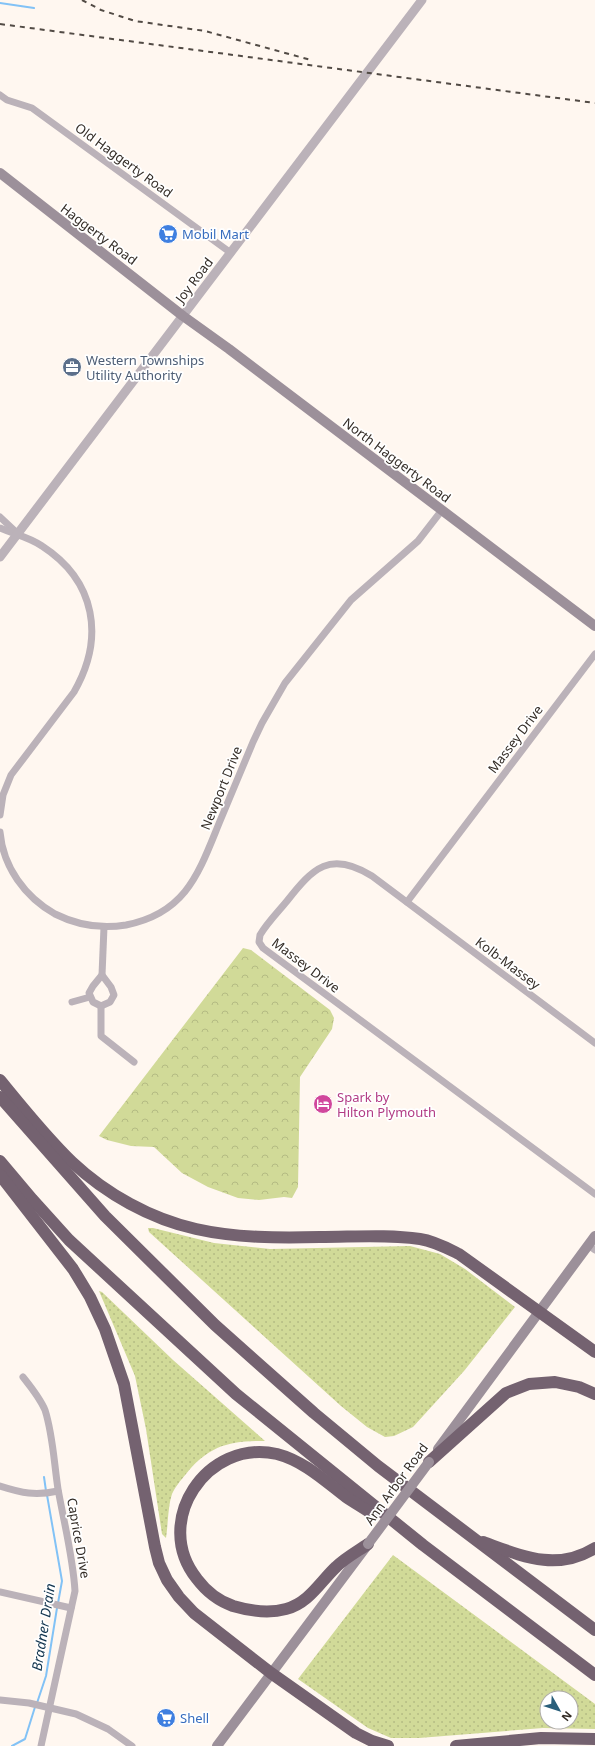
<svg xmlns="http://www.w3.org/2000/svg" width="595" height="1746" font-family="'Noto Sans',sans-serif">
  <style>
    .grass { fill: url(#grass-dots); fill-rule: evenodd }
    .forest { fill: url(#forest-crowns) }
    .lines { fill: none; stroke-linecap: round; stroke-linejoin: round }
    .stream { stroke: #82c2f6; stroke-width: 2 }
    .minor { stroke: #bbb2b9; stroke-width: 7 }
    .tertiary { stroke: #bbb2b9; stroke-width: 9 }
    .secondary { stroke: #9c909a; stroke-width: 10 }
    .motorway { stroke: #746270; stroke-width: 12 }
    .rail { stroke: #524b45; stroke-width: 2; stroke-dasharray: 5 5; stroke-linecap: butt }
    .secondary-bridge { stroke: #9c909a; stroke-width: 10 }
    .labels { text-anchor: middle; dominant-baseline: central; stroke-width: 3.5; stroke-linejoin: round; paint-order: stroke }
    .street-label { font-size: 13px; fill: #342d27; stroke: #fff }
    .shop-label { font-size: 13px; fill: #366cbe; stroke: #fff; text-anchor: start }
    .service-label { font-size: 13px; fill: #4e5e75; stroke: #fff; text-anchor: start }
    .hotel-label { font-size: 13px; fill: #b23c85; stroke: #fff; text-anchor: start }
    .water-label { font-size: 14px; font-style: italic; fill: #10334d; stroke: #fff }
  </style>
  <defs>
    <pattern id="grass-dots" width="8" height="8" patternUnits="userSpaceOnUse"><rect width="8" height="8" fill="#d1da98"/><path d="M2 2h.1M6 6h.1" fill="none" stroke="#b4bb83" stroke-width="1.8" stroke-linecap="round"/></pattern>
    <pattern id="forest-crowns" width="20" height="18" patternUnits="userSpaceOnUse"><rect width="20" height="18" fill="#d1da98"/><path d="M2 6a3 3 0 1 1 6 0M12 15a3 3 0 1 1 6 0" fill="none" stroke="#b4bb83"/></pattern>
  </defs>
  <rect width="100%" height="100%" fill="#fff7f0"/>
  <g class="grass">
    <polygon points="148,1228 153,1228 214,1243 270,1249 410,1246 440,1254 465,1269 515,1307 464,1371 413,1427 394,1436 385,1437 367,1427 341,1406 149,1232"/>
    <path d="M99,1291L102,1292L173,1360L265,1441C230,1440 208,1446 186,1474C181,1480 175,1487 172,1494C168,1506 168,1525 166,1538L162,1534L146,1429L135,1376Z"/>
    <path d="M393,1555L595,1704V1729L543,1728L419,1738H391L368,1728L298,1679ZM547,1698H571V1722H547Z"/>
  </g>
  <polygon class="forest" points="243,948 251,950 330,1010 334,1018 332,1029 300,1077 298,1187 292,1198 284,1197 259,1200 238,1198 208,1187 182,1173 154,1147 131,1146 107,1140 99,1136"/>
  <g class="lines">
    <g class="stream">
      <polyline points="0,3 34,8"/>
      <polyline points="44,1477 46,1491"/>
      <polyline points="47,1495 62,1581 58,1603"/>
      <polyline points="37,1703 46,1676 57,1608"/>
      <polyline points="12,1746 25,1739 35,1707"/>
    </g>
    <g class="minor">
      <polyline points="0,95 7,100 32,108 231,253"/>
      <polyline points="0,517 16,532"/>
      <path d="M0,528C14,534 29,537 42,546C96,581 105,638 74,692L11,775L3,795L0,815"/>
      <path d="M0,832C3,867 25,897 55,914C77,925 102,929 126,925C187,913 199,872 220,821C231,795 242,768 253,742L262,723L285,683L351,600L418,541L442,510"/>
      <polyline points="407,902 595,654"/>
      <polygon points="102,975 111,987 114,995 110,1002 101,1006 93,1002 89,993 93,986"/>
      <polyline points="102,975 104,927"/>
      <polyline points="72,1002 90,997"/>
      <polyline points="101,1006 101,1036 134,1062"/>
      <path d="M595,1043L372,876C330,850 313,868 287,901C278,912 267,923 260,935L259,942L263,948L595,1194"/>
      <polyline points="588,1245 595,1250"/>
      <path d="M23,1377C31,1387 40,1398 45,1410C53,1435 54,1463 58,1489C64,1523 73,1557 75,1591L41,1746"/>
      <path d="M0,1486C22,1493 35,1496 58,1491"/>
      <polyline points="0,1592 71,1608"/>
      <polyline points="0,1700 29,1703 76,1714 108,1729 132,1746"/>
    </g>
    <polyline class="tertiary" points="0,557 422,0"/>
    <g class="secondary">
      <polyline points="0,173 183,316 229,349 595,626"/>
      <polyline points="438,1449 595,1236"/>
      <polyline points="217,1746 366,1547"/>
    </g>
    <g class="motorway">
      <path d="M0,1080C23,1108 46,1137 72,1162C106,1194 151,1219 196,1229C236,1238 279,1238 320,1237C353,1237 387,1234 420,1239C434,1241 447,1248 459,1254L595,1352"/>
      <polyline points="0,1097 105,1216 215,1325 314,1413 378,1466 595,1630"/>
      <polyline points="0,1161 32,1199 69,1240 236,1394 423,1545 595,1675"/>
      <polyline points="0,1175 73,1269 90,1297 105,1329 124,1384 155,1547 159,1563 167,1580 179,1597 194,1613 271,1673 356,1733 372,1741 388,1746"/>
      <polyline points="429,1462 506,1393 529,1384 555,1382 579,1387 595,1394"/>
      <path d="M483,1542C522,1556 556,1572 595,1548"/>
      <path d="M368,1544C358,1551 345,1558 336,1567C320,1582 309,1603 286,1609C268,1614 250,1611 233,1606C219,1601 206,1591 197,1579C151,1522 207,1438 277,1454C304,1461 325,1481 346,1497C355,1503 365,1509 374,1515"/>
      <polyline points="456,1746 541,1738 595,1739"/>
    </g>
    <g class="rail">
      <polyline points="82,0 101,10 135,21 205,31 311,60"/>
      <polyline points="0,24 595,103"/>
    </g>
    <polyline class="secondary-bridge" points="368,1544 429,1462"/>
  </g>
  <defs>
    <symbol id="supermarket-disc" viewBox="-11 -11 22 22"><circle r="9.5" fill="#3f7fe0" stroke="#fff"/><path d="M-6-5.5h2.5l.6 2H6L4.5 2H-2.5L-4.4-4H-6ZM-1.5 3.2a1.3 1.3 0 1 0 .1 0ZM3 3.2a1.3 1.3 0 1 0 .1 0Z" fill="#fff"/></symbol>
    <symbol id="office-disc" viewBox="-11 -11 22 22"><circle r="9.5" fill="#5c6f8a" stroke="#fff"/><path d="M-6-3h4V-5.5h4V-3h4V5H-6ZM-1-4.5V-3h2v-1.5ZM-6 0V1H6V0Z" fill="#fff"/></symbol>
    <symbol id="hotel-disc" viewBox="-11 -11 22 22"><circle r="9.5" fill="#d1479c" stroke="#fff"/><path d="M-6-4.5h1.5V1H6V5H4.5V3h-9V5H-6ZM-4 0a1.8 1.8 0 1 1 3.6 0ZM.5 0V-2.5h3Q6-2.5 6 0Z" fill="#fff"/></symbol>
  </defs>
  <g fill-rule="evenodd">
    <use href="#supermarket-disc" x="157" y="223" width="22" height="22"/>
    <use href="#office-disc" x="61" y="356" width="22" height="22"/>
    <use href="#hotel-disc" x="312" y="1093" width="22" height="22"/>
    <use href="#supermarket-disc" x="155" y="1707" width="22" height="22"/>
  </g>
  <g class="labels">
    <g class="street-label">
      <text transform="translate(124 160) rotate(36)">Old Haggerty Road</text>
      <text transform="translate(99 234) rotate(37)">Haggerty Road</text>
      <text transform="translate(194 280) rotate(-53)">Joy Road</text>
      <text transform="translate(397 460) rotate(37)">North Haggerty Road</text>
      <text transform="translate(515 739) rotate(-53)">Massey Drive</text>
      <text transform="translate(221 788) rotate(-68)">Newport Drive</text>
      <text transform="translate(508 963) rotate(37)">Kolb-Massey</text>
      <text transform="translate(306 965) rotate(37)">Massey Drive</text>
      <text transform="translate(396 1484) rotate(-54)">Ann Arbor Road</text>
      <text transform="translate(79 1538) rotate(80)">Caprice Drive</text>
    </g>
    <g class="shop-label">
      <text x="182" y="234">Mobil Mart</text>
      <text x="180" y="1718">Shell</text>
    </g>
    <g class="service-label">
      <text x="86" y="360">Western Townships<tspan x="86" dy="15">Utility Authority</tspan></text>
    </g>
    <g class="hotel-label">
      <text x="337" y="1097">Spark by<tspan x="337" dy="15">Hilton Plymouth</tspan></text>
    </g>
    <g class="water-label">
      <text transform="translate(43 1627) rotate(-81)">Bradner Drain</text>
    </g>
  </g>
  <g transform="translate(559 1710) rotate(129)"><circle r="19" fill="#ffffff" stroke="#aeaba9"/>
  <path d="M0-3L7 15L0 10L-7 15Z" fill="#2a5f7b"/>
  <text y="-6" font-size="11" font-weight="bold" text-anchor="middle" fill="#342d27">N</text>
  </g>
</svg>
